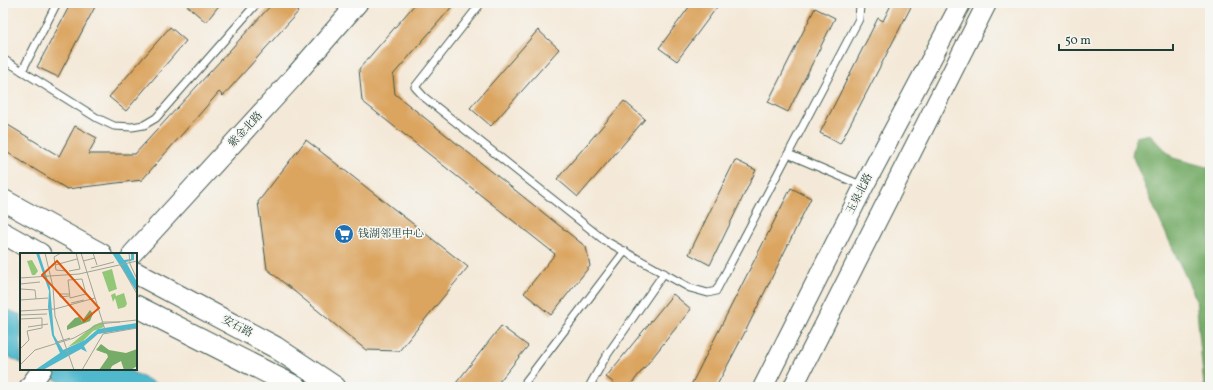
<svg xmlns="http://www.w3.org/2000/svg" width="1213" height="390" font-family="Vollkorn,'Noto Serif SC',serif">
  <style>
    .forest { fill: #76ac68; stroke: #4a744e }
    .water { fill: #50b8cd; stroke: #387a80 }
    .building { fill: #dba560 }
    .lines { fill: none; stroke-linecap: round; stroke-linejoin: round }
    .lane-casing { stroke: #3f574d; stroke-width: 9 }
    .secondary-casing { stroke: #3f574d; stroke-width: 21 }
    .primary-casing { stroke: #3f574d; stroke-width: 23 }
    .lane { stroke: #fff; stroke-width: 7 }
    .secondary { stroke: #fff; stroke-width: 19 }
    .primary { stroke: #fff; stroke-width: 21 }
    .labels { text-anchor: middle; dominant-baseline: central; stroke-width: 3.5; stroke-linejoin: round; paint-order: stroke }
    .street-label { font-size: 11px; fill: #1f3d34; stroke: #f6f6f2 }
    .poi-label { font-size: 11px; fill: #1f3d34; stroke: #f6f6f2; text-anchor: start }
    .inset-road { fill: none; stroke: #9fa496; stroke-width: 1 }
    .view { fill: #de580e; fill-opacity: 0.15; stroke: #de580e; stroke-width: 2 }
    .inset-edge { fill: none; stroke: #1f3d34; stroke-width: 2 }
  </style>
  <rect width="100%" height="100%" fill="#f6f6f2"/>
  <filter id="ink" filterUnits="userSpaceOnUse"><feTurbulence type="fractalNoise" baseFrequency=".025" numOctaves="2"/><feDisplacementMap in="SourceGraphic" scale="8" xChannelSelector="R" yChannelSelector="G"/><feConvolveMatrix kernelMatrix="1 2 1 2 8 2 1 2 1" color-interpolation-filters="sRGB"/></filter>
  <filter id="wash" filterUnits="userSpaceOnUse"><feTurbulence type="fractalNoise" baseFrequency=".012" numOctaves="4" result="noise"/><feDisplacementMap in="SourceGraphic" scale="16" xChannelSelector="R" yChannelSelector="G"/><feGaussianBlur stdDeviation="0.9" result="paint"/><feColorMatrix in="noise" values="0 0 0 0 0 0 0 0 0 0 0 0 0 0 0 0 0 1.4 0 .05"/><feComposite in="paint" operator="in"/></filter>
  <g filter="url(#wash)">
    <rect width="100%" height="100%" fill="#f4e9d8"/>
    <polygon class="forest" points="1150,134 1173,158 1210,168 1210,387 1204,387 1196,299 1156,212 1132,155 1136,137"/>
    <g class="water">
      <polygon points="3,308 21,315 21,363 3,354"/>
      <polygon points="34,369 126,369 163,387 71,387"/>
    </g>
    <g id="blocks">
      <g class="building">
        <polygon points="71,3 97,3 58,77 37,67"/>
        <polygon points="184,3 221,3 206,22"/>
        <polygon points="273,3 287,3 298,12 223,96 219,92 142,180 67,189 3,150 3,122 59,156 75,126 97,138 88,154 135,154"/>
        <polygon points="416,3 455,3 393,75 395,94 586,247 590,266 551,315 524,293 555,254 362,101 359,69"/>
        <polygon points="692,3 720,3 677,61 659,48"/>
        <polygon points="892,3 913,3 840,144 820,133 878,18 883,21"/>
        <polygon points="815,8 835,18 788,112 768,102"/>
        <polygon points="170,27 186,41 126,111 109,97"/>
        <polygon points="538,30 559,49 491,126 470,108"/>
        <polygon points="624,101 645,119 578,197 557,179"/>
        <polygon points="306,140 468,267 399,351 366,350 267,269 258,202"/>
        <polygon points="735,160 756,170 710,265 689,254"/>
        <polygon points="791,188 811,198 744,334 716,387 690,387"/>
        <polygon points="673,294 691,309 629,387 619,387 606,377"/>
        <polygon points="501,326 528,346 495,387 453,387"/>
      </g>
    </g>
  </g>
  <g filter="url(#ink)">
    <use href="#blocks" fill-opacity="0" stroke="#3f574d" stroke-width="1"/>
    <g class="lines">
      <defs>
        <g id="lane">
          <polyline points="337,3 349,13"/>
          <polyline points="481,3 415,87 424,97 604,240 690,288 708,293 716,291 859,19 860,5 858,3"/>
          <polyline points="3,59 97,118 114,126 132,127 144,125 156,118 257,3"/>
          <polyline points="22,71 57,3"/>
          <polyline points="788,154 863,186"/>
          <polyline points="526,387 526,381 625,251"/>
          <polyline points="589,387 605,358 664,273"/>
        </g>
        <g id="secondary">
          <polyline points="132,254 291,80 358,3"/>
          <polyline points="29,387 42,369"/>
          <polyline points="763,387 864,186 961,3"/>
          <polyline points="793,387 987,3"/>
        </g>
        <g id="primary">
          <polyline points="3,200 101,254"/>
          <polyline points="3,233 40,254"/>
          <polyline points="136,273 275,347 335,387"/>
          <polyline points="136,306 296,387"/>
        </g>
      </defs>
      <use href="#lane" class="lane-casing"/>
      <use href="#secondary" class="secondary-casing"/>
      <use href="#primary" class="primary-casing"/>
      <use href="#lane" class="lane"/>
      <use href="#secondary" class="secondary"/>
      <use href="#primary" class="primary"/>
    </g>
  </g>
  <defs>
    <symbol id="supermarket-disc" viewBox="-11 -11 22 22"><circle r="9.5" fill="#1f6fb2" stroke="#f6f6f2"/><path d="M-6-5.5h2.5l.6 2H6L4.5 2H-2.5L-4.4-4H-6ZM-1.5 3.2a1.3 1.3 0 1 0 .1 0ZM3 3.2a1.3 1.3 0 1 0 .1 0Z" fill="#fff"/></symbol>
  </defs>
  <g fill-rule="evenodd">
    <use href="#supermarket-disc" x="333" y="223" width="22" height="22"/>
  </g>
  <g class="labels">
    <g class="street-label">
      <text transform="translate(246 130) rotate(-47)">紫金北路</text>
      <text transform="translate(860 194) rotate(-63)">玉泉北路</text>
      <text transform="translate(237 327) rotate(28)">安石路</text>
    </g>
    <g class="poi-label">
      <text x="358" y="234">钱湖邻里中心</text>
    </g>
  </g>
  <g transform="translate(20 253)">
    <rect width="117" height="117" fill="#f4e9d8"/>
    <path d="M12,7L18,18L15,22H12L7,8ZM92,16L97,36L89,39L82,19ZM95,40L96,43L104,40L107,51L105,54L98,56L95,45L93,49L91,42ZM82,69L84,74L73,78L63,88L48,94L74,72Z" fill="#93c778"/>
    <path d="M70,57L73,61L70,68L47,77V73L55,65L59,64L62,68ZM81,91L89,97L106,100L117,96V113L111,117H104L101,108L92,113L90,117H79L88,104L87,101L76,97Z" fill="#76ac68"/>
    <path d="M16,0H19L30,34L34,82L43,97L65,87L78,76L117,70V75L78,81L64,93L67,99L61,96L23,117H15L40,100L32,82L28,54L29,38ZM92,0H99L104,7L111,6V0H114V7L106,9L117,29V39Z" fill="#50b8cd"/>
    <path class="inset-road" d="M25,0L33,34L35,63L54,117M41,0L34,4L36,17L47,18M61,0L86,80M73,0L77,12M109,0L110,11L117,26M63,8L75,5M35,12L57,6M101,13L117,41M71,15L94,9M49,18L60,16L56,0M0,25L59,21L117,8M62,26L66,41L50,45L48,27ZM0,31L20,29M1,36L15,37L16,46M49,41H40V44L49,43M0,47L28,45M51,50L64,47M35,56L75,45M0,58L34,56M0,62L27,61M0,66L22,65V75L7,78L9,87L0,96M83,69H100M8,74L28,71M37,89L50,85M0,112L15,97L54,85L79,71L117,67M62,117L83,81L117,75"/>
    <path class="view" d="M37,8L79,55L64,68L22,22Z"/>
    <rect width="117" height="117" class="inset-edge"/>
  </g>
  <rect width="1213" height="390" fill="none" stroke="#f6f6f2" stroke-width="16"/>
  <path d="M1059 44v6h114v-6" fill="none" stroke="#1f3d34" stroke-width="2"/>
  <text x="1065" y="44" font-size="12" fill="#1f3d34" stroke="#f6f6f2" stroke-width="3" paint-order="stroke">50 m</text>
</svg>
